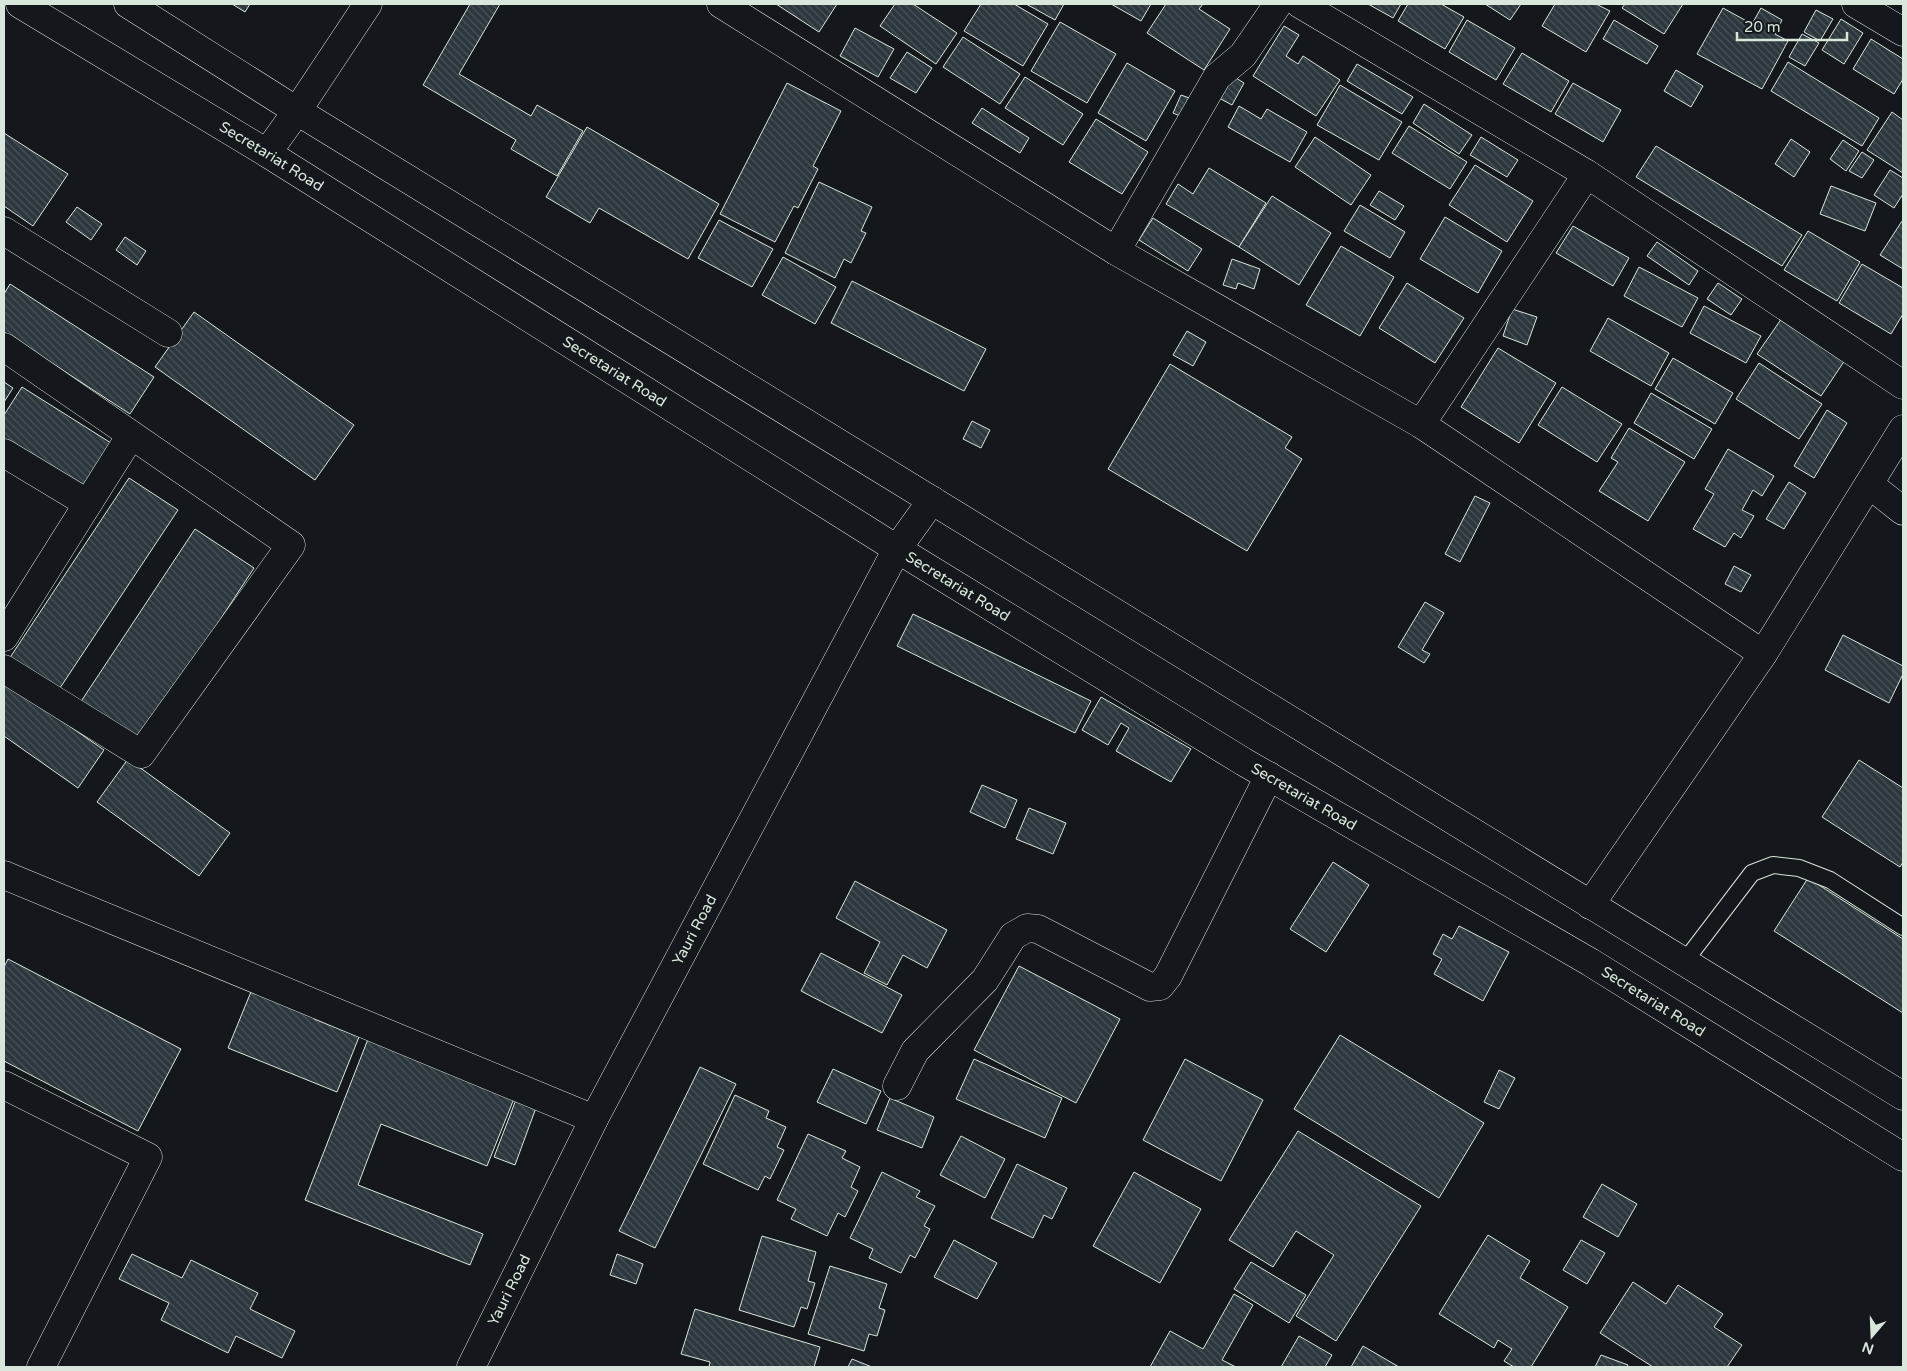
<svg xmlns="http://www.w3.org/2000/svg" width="1907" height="1371" font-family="'Varela Round',sans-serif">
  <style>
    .building { fill: url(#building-back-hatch); stroke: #d8e6dc }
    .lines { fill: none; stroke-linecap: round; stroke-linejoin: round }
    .service-casing { stroke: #d8e6dc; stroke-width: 18 }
    .minor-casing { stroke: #d8e6dc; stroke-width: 29 }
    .service { stroke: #14181c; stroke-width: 16 }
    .minor { stroke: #14181c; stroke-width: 28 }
    .labels { text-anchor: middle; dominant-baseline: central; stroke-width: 4; stroke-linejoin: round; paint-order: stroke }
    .street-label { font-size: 15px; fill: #d8e6dc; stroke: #14181c }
  </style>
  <defs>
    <pattern id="building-back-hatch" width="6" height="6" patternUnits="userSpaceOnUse" patternTransform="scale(1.25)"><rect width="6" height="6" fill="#2c363c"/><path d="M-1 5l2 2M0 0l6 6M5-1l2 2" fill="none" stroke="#4a5358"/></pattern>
  </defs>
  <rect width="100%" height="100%" fill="#14181c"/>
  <g class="building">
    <polygon points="232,4 250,4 245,12"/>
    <polygon points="470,4 500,4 459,74 531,116 537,105 583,131 557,176 511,149 516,140 423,85"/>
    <polygon points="776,4 837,4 819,32"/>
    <polygon points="895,4 913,4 957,33 936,64 880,26"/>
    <polygon points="981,4 1014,4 1048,24 1023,66 964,31"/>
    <polygon points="1026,4 1064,4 1055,20"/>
    <polygon points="1111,4 1151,4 1141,21"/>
    <polygon points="1166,4 1203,4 1199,9 1230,29 1204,70 1147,33"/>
    <polygon points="1368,4 1401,4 1393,18"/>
    <polygon points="1408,4 1441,4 1464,17 1445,49 1398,21"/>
    <polygon points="1485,4 1521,4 1510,20"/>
    <polygon points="1555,4 1596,4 1610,11 1586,52 1542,26"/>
    <polygon points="1625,4 1683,4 1664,34 1622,8"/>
    <polygon points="1723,8 1752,24 1761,8 1782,20 1775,34 1788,41 1762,89 1697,54"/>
    <polygon points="1816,10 1833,19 1820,41 1804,32"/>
    <polygon points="1841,19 1863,33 1844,64 1822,50"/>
    <polygon points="1467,20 1515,48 1496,80 1449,52"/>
    <polygon points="1614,20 1658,46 1647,64 1603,39"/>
    <polygon points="1060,22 1116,54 1087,103 1031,71"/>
    <polygon points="1284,26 1299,35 1286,56 1298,64 1303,56 1340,80 1316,116 1253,76"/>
    <polygon points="855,28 894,49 878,77 840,56"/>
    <polygon points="1802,34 1819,43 1805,66 1789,57"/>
    <polygon points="963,37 1020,74 1000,104 943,67"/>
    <polygon points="1871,39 1903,59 1903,79 1894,94 1853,69"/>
    <polygon points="907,52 932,68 916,93 890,78"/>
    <polygon points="1522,53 1569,81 1551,112 1503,84"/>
    <polygon points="1788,62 1879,118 1862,146 1771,91"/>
    <polygon points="1127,63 1175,91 1146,141 1098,113"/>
    <polygon points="1357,64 1413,97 1402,114 1347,81"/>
    <polygon points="1676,70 1703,86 1691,107 1664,91"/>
    <polygon points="1231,75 1244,83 1232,105 1219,98"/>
    <polygon points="1025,77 1083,114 1063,145 1005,108"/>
    <polygon points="787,83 841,111 813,166 818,169 798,208 794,206 775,242 720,214"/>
    <polygon points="1573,83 1621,110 1603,142 1555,114"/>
    <polygon points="1340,85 1402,122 1379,160 1317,125"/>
    <polygon points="1181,95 1195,100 1187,119 1173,113"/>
    <polygon points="1424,104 1472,135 1459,154 1413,123"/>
    <polygon points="1239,106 1261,119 1267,109 1307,132 1290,162 1228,127"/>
    <polygon points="982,108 1029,138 1020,153 972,123"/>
    <polygon points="1892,112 1903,120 1903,173 1867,150"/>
    <polygon points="1096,119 1148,152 1122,194 1069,162"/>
    <polygon points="1409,126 1467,162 1450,189 1392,153"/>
    <polygon points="587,127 719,204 688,259 599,208 590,223 546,197"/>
    <polygon points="4,133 68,174 33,226 4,206"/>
    <polygon points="1315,137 1371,175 1351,205 1295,167"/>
    <polygon points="1481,137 1518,160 1507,177 1470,155"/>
    <polygon points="1791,139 1810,152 1794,177 1775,164"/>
    <polygon points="1843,140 1859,151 1846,171 1830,159"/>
    <polygon points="1656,146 1802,235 1782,266 1636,177"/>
    <polygon points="1862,152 1874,160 1862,178 1849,171"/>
    <polygon points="1475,165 1533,201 1507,242 1449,205"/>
    <polygon points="1209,168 1266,203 1239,247 1166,204 1178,184 1193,194"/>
    <polygon points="1890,170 1903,178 1903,194 1894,208 1874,195"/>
    <polygon points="819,182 872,207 861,231 866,233 851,263 844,259 835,278 785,253"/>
    <polygon points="1831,186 1876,203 1865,231 1820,214"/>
    <polygon points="1379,191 1404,206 1395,220 1370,205"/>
    <polygon points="1272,196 1331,233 1299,285 1239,247"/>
    <polygon points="1360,205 1405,232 1390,258 1344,231"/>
    <polygon points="77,207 102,224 91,240 66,222"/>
    <polygon points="1445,217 1502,251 1478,293 1420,259"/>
    <polygon points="1153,218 1202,249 1188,271 1139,240"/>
    <polygon points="719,220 773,249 752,287 698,258"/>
    <polygon points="1902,221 1903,222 1903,269 1880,255"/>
    <polygon points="1573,226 1629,258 1613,286 1556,253"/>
    <polygon points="1808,231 1860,262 1837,301 1784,270"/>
    <polygon points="125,237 146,251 137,265 116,250"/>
    <polygon points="1657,242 1698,271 1689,285 1647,256"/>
    <polygon points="1341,246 1394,277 1360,336 1306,305"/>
    <polygon points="783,257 836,287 815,324 762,295"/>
    <polygon points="1232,259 1260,269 1254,289 1238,283 1236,289 1223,285"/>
    <polygon points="1862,264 1903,288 1903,314 1891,334 1839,303"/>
    <polygon points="1639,267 1698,298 1682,327 1624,296"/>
    <polygon points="852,281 986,349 964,391 831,323"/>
    <polygon points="1407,283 1464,318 1435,363 1379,328"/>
    <polygon points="1718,283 1742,299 1731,315 1707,299"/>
    <polygon points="10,284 154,377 130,414 4,332 4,294"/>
    <polygon points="1704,306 1761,336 1746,363 1690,333"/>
    <polygon points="1512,309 1537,317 1527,345 1503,336"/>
    <polygon points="194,312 354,425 315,480 155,367"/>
    <polygon points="1608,318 1669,353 1651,386 1590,351"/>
    <polygon points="1782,318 1845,360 1821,396 1757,354"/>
    <polygon points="1187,331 1206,342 1193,366 1173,355"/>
    <polygon points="1498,348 1556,383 1519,443 1461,407"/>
    <polygon points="1673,358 1733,393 1715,424 1655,389"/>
    <polygon points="1759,363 1822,404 1799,439 1736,399"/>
    <polygon points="1170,364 1292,437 1285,448 1302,459 1247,551 1108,469"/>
    <polygon points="4,382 13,388 4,402"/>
    <polygon points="22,387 111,443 83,488 4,439 4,415"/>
    <polygon points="1562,387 1622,424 1597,462 1538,425"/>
    <polygon points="1651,393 1712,429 1694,459 1634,423"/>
    <polygon points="1827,410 1847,423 1814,478 1794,466"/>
    <polygon points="972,421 990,430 981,448 963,439"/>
    <polygon points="1629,428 1685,462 1648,521 1599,491 1618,462 1611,458"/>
    <polygon points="1728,449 1774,476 1762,496 1753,490 1742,510 1754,516 1741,538 1734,533 1725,547 1693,529 1714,494 1705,489"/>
    <polygon points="129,478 178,510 56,694 7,662"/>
    <polygon points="1789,482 1806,493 1784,529 1766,519"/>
    <polygon points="1475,496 1490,503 1460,562 1445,554"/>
    <polygon points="195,529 254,568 140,742 80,703"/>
    <polygon points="1734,566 1751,575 1741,592 1725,584"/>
    <polygon points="1425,602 1444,613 1422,650 1430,654 1424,663 1398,647"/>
    <polygon points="913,614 1091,701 1075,733 897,646"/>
    <polygon points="1843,635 1903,666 1903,674 1889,703 1825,670"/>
    <polygon points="4,681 104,750 78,788 4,736"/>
    <polygon points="1101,697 1191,749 1171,782 1116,751 1129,728 1121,723 1108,745 1082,730"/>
    <polygon points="128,759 230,833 199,876 97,802"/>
    <polygon points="1859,760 1903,788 1903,862 1900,867 1822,817"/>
    <polygon points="982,785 1017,800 1005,828 970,812"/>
    <polygon points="1029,808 1066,823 1053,854 1016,839"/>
    <polygon points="1333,862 1369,885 1326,952 1290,929"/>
    <polygon points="1808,878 1903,939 1903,1013 1774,931"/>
    <polygon points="855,881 947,930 927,968 903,955 887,985 864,973 880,942 836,918"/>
    <polygon points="1459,926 1509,952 1483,1001 1434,974 1442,959 1433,954 1443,934 1452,939"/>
    <polygon points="821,953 902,995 882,1033 801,991"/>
    <polygon points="8,959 181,1049 138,1131 4,1061 4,967"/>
    <polygon points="1019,966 1120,1019 1076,1103 974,1050"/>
    <polygon points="255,982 318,1007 314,1019 359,1037 337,1092 228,1048"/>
    <polygon points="370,1034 517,1091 487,1166 381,1124 358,1185 483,1234 470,1265 305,1200"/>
    <polygon points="1340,1035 1484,1123 1439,1198 1294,1109"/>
    <polygon points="974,1059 1062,1098 1045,1138 956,1099"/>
    <polygon points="1185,1059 1263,1100 1221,1181 1143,1140"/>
    <polygon points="700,1067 736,1084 655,1248 619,1231"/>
    <polygon points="833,1069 881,1091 866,1124 817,1102"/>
    <polygon points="1499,1070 1515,1078 1499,1109 1484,1102"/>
    <polygon points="735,1095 769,1111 766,1118 786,1127 777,1147 784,1150 770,1179 765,1176 758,1190 703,1164"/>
    <polygon points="517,1097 537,1105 515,1165 494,1157"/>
    <polygon points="890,1098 934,1117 922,1148 877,1130"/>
    <polygon points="1298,1131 1421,1206 1336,1341 1296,1316 1334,1255 1296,1231 1273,1267 1229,1240"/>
    <polygon points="808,1134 846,1151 842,1158 860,1167 851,1187 858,1191 845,1217 838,1213 827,1236 791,1219 796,1209 777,1200"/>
    <polygon points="961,1136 1005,1159 985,1198 940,1175"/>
    <polygon points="1017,1164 1067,1188 1052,1219 1044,1215 1033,1238 991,1218"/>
    <polygon points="882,1172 920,1191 916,1197 935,1206 924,1226 930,1229 915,1258 910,1255 901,1273 869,1258 873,1249 850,1238"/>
    <polygon points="1134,1172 1201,1209 1160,1283 1093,1246"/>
    <polygon points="1602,1184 1637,1204 1618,1237 1583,1217"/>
    <polygon points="1488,1235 1530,1261 1520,1278 1568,1307 1531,1367 1514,1367 1504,1361 1512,1349 1498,1340 1494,1348 1439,1314"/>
    <polygon points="762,1236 816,1252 808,1281 815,1283 807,1309 801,1307 794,1327 739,1310"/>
    <polygon points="954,1240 997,1263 977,1299 934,1277"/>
    <polygon points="1581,1240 1605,1253 1587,1284 1563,1270"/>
    <polygon points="132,1254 182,1278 191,1260 258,1293 250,1309 295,1331 282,1358 236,1336 228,1353 161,1320 169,1303 119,1279"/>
    <polygon points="617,1254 643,1264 636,1284 610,1275"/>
    <polygon points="1251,1262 1306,1295 1289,1323 1234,1289"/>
    <polygon points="830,1266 887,1284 879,1308 885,1310 877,1336 869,1334 864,1351 808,1334"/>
    <polygon points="1633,1282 1666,1304 1678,1285 1723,1314 1714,1327 1742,1345 1727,1367 1653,1367 1600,1333"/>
    <polygon points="1234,1294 1253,1305 1222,1360 1236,1367 1150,1367 1170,1331 1203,1349"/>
    <polygon points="695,1309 820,1347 814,1367 709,1367 710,1362 681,1354"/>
    <polygon points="1299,1336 1332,1355 1325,1367 1281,1367"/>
    <polygon points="1363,1346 1399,1367 1351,1367"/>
    <polygon points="1601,1355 1628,1365 1627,1367 1595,1367"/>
    <polygon points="852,1359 872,1367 848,1367"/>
  </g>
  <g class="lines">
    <defs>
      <polyline id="service" points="1685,961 1752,873 1773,865 1799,868 1830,880 1903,927"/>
      <g id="minor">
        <path id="s1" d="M20,4L267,153L897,549L1244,762L1590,962L1903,1157"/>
        <polyline points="128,4 297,111 1903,1096"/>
        <polyline points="721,4 1116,251 1421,424 1763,654"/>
        <polyline points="1300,4 1587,174 1903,385"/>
        <polyline points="1856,4 1903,32"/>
        <polyline points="267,153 297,111 368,4"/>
        <polyline points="4,231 168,333"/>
        <polyline points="1116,251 1217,77 1243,55 1278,4"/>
        <polyline points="4,347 291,545 141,754 4,669"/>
        <polyline points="1421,424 1587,174"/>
        <polyline points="4,453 87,503"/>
        <polyline points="1870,485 1903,511"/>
        <polyline points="4,637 131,435"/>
        <polyline points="4,875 594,1119"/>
        <polyline points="1590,905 1763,654 1903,429"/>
        <polyline points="4,1085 148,1157 41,1367"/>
        <polyline points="897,1086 915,1051 985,980 1013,936 1027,928 1038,929 1150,987 1160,986 1168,976 1269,776"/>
        <path id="s2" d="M471,1367L594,1119L897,549L932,500"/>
      </g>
    </defs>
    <use href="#service" class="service-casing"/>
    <use href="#minor" class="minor-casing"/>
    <use href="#service" class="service"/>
    <use href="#minor" class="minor"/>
  </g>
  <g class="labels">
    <g class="street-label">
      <text stroke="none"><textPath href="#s1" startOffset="294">Secretariat Road</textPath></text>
      <text stroke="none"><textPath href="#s1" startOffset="699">Secretariat Road</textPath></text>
      <text stroke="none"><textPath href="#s1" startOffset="1104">Secretariat Road</textPath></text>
      <text stroke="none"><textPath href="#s1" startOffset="1509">Secretariat Road</textPath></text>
      <text stroke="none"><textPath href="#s2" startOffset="491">Yauri Road</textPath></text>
      <text stroke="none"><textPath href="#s1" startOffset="1914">Secretariat Road</textPath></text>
      <text stroke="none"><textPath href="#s2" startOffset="86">Yauri Road</textPath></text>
    </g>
  </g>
  <rect width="1907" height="1371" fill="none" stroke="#d8e6dc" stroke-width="10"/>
  <g transform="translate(1872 1336) rotate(199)" stroke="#14181c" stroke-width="4" paint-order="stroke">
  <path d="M0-4L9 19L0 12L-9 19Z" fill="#d8e6dc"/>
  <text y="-8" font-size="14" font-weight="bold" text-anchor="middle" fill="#d8e6dc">N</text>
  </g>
  <path d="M1737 32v8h110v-8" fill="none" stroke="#d8e6dc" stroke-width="2.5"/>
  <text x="1744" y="32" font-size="15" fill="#d8e6dc" stroke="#14181c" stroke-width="4" paint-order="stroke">20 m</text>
</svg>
